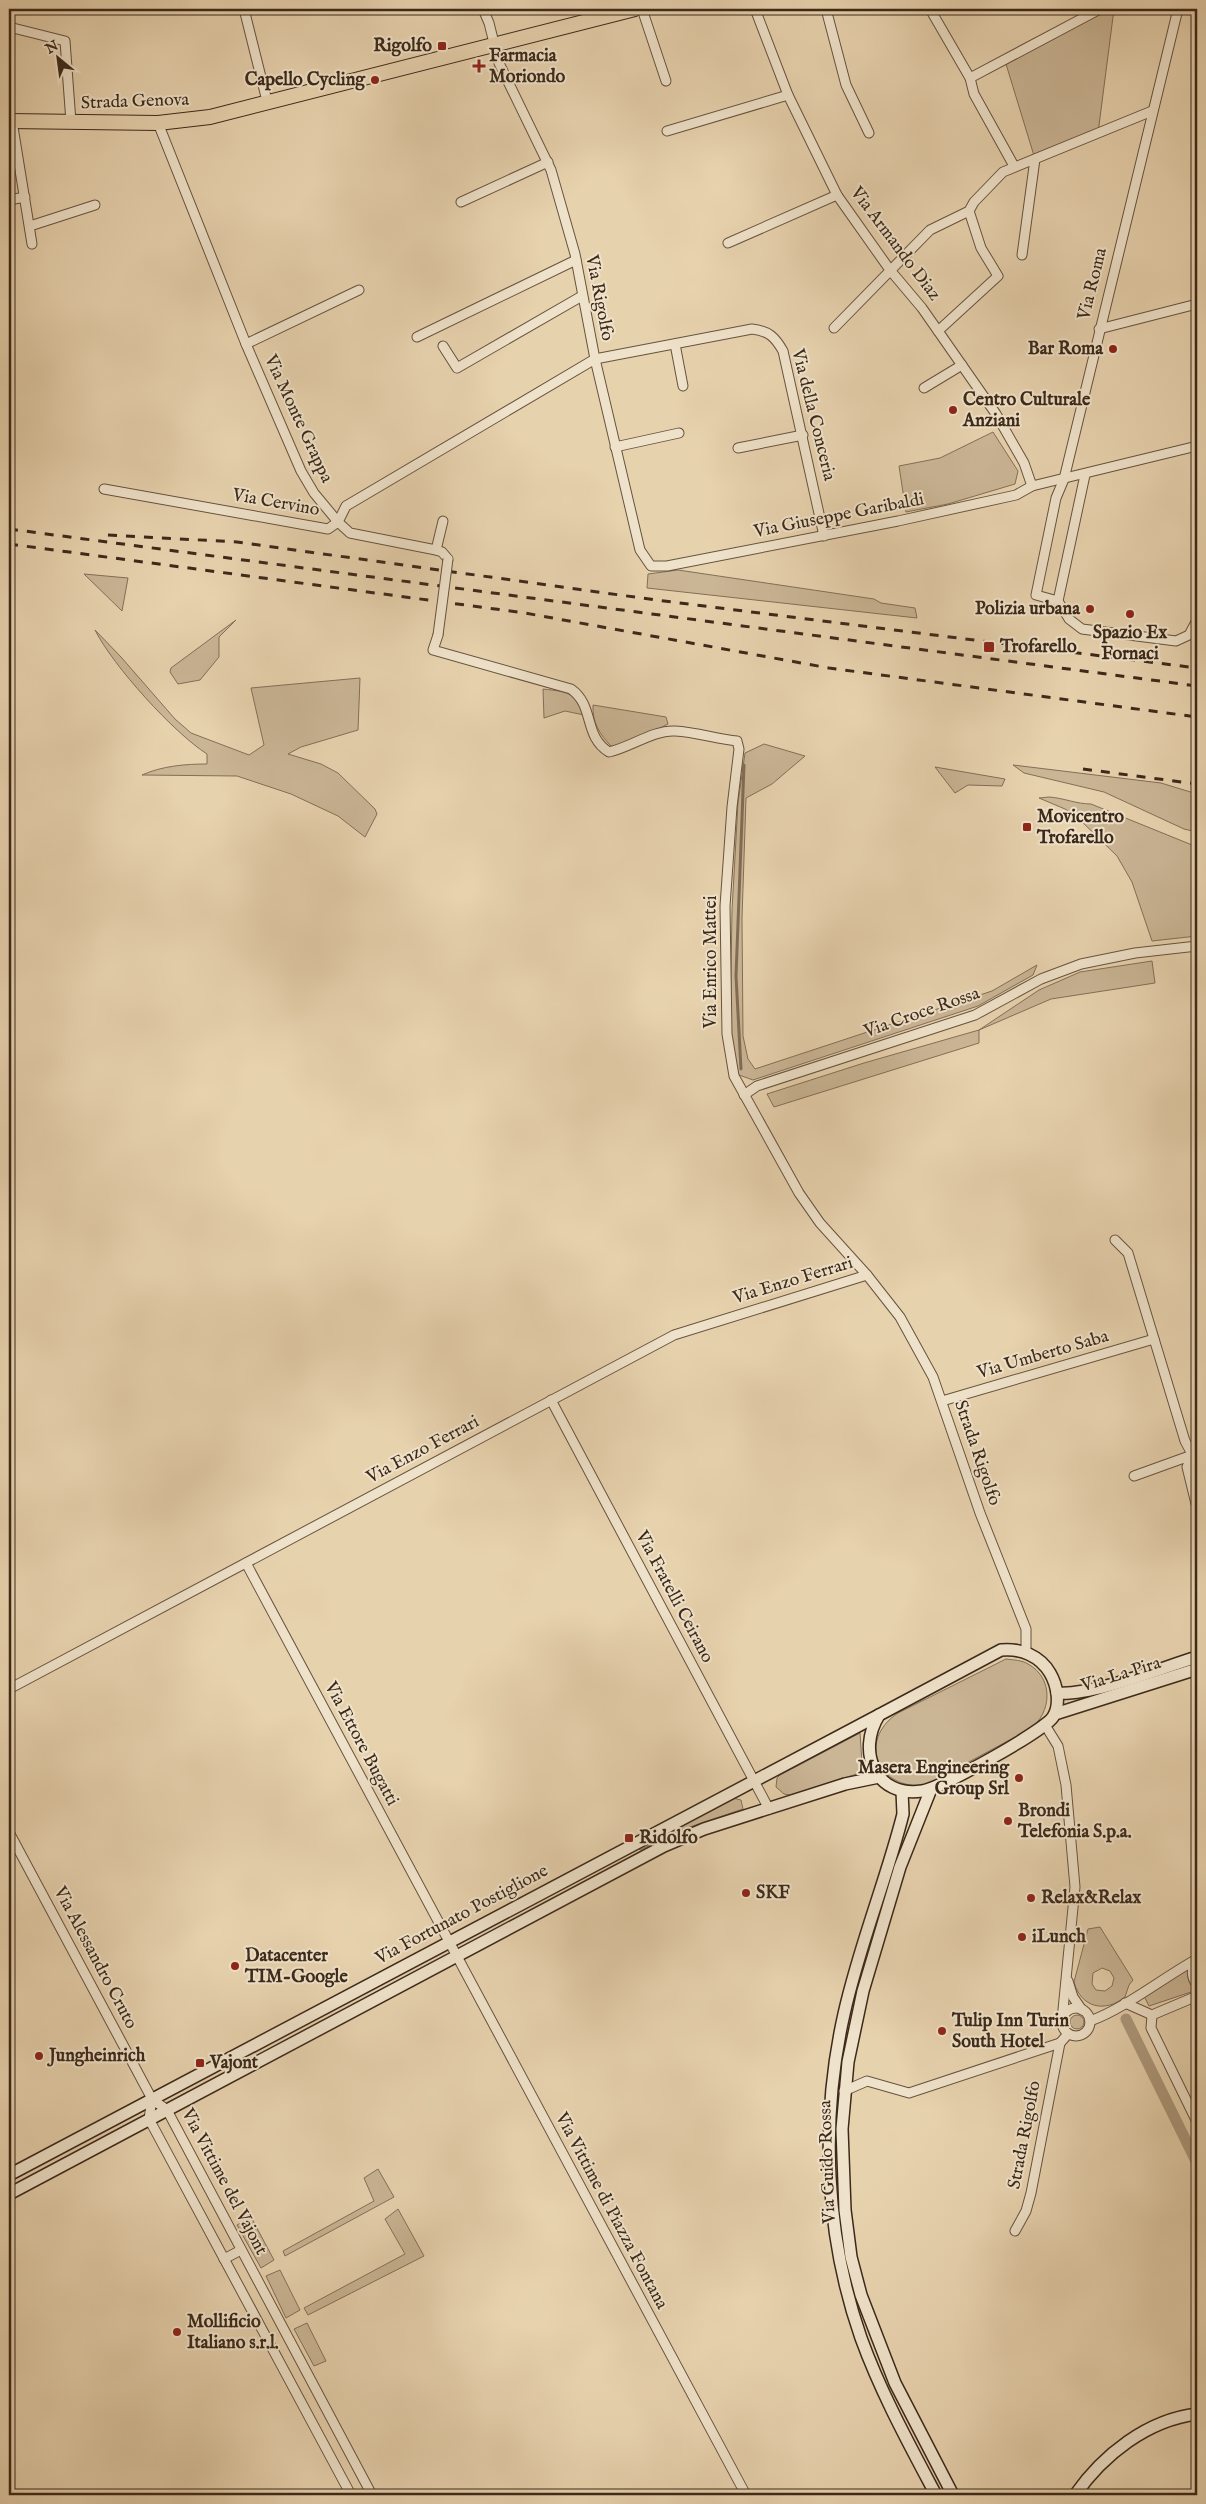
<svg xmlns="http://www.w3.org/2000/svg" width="1206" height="2504" font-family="'IM FELL English',serif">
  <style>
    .green { fill: #cab595; stroke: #836f58; fill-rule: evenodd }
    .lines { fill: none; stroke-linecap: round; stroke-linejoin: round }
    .stream { stroke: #806c55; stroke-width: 3 }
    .canal { stroke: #ad997c; stroke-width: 11 }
    .street-casing { stroke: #67533f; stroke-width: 11 }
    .secondary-casing { stroke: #3c291a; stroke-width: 14 }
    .primary-casing { stroke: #3c291a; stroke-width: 16 }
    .street { stroke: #efe2ca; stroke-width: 9 }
    .secondary { stroke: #efe2ca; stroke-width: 11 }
    .primary { stroke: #e7d2ae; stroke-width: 14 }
    .rail { stroke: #3c291a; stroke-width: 3; stroke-dasharray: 9 9; stroke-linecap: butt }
    .street-bridge-casing { stroke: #67533f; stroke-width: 11; stroke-linecap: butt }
    .street-bridge { stroke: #efe2ca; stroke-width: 9 }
    .poi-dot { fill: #8f2418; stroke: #efe2ca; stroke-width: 2 }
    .labels { text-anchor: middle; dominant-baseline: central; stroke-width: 4; stroke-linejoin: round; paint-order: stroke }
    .poi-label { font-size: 18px; font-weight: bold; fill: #3c291a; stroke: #efe2ca; text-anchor: start }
    .street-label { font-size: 18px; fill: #3c291a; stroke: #efe2ca }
  </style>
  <rect width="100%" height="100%" fill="#e7d2ae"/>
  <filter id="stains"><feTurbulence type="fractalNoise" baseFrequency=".004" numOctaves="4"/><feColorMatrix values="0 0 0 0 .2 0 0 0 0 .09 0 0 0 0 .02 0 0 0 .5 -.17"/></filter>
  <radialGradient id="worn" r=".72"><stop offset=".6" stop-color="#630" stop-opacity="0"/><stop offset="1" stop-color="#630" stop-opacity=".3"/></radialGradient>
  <g class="green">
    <polygon points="1110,9 1114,9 1098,133 1035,159 1006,64"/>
    <polygon points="993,432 1018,471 1015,484 948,504 906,512 899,466 940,458"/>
    <polygon points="678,570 874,599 881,603 915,608 917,618 647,588 648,574"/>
    <polygon points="84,574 128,578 122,611"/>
    <polygon points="236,620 219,637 219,657 200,680 178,684 170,672 171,668"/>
    <path d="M95,630L121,657L175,719L191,733L249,755L264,745L251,688L360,678L358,730L301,747L288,754L321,764L338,773L375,809L377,814L365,837L338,816L291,794L237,776L142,775C162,766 185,764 207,764V754C174,733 113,666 95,630Z"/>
    <path d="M543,689C568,692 573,691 584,715L565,711L544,718Z"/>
    <path d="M593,705L666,717L668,724L631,743L611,746C600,735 592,722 593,705Z"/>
    <polygon points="764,744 805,756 772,784 746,798 742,918 743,1036 748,1059 755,1069 992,991 1037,965 1033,975 978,1006 753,1080 736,1074 730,1038 732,910 738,803 745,753"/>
    <polygon points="1013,765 1161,783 1197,794 1197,832 1184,829 1104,792 1024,773"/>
    <polygon points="935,767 1005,779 1002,786 968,785 955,793"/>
    <path d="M1049,797C1064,798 1076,804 1091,804L1197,847V936L1152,941L1132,882L1117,856L1076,816L1065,809L1039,798Z"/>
    <polygon points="1152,961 1155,983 1051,999 979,1030 979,1043 774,1107 767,1094 864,1063 979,1030 1039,990 1080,972"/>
    <path d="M1006,1659C1013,1660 1022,1660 1028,1664C1054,1678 1052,1713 1030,1729L926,1785C877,1791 857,1740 898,1713Z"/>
    <polygon points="860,1733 862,1763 866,1771 790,1795 784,1794 776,1787 777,1778 780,1775"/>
    <polygon points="733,1798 741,1800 743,1809 681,1830 640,1850 639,1848"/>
    <path d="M1100,1927L1133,1980L1129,1985L1125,1997C1105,2013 1081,2008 1074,1982L1088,1929ZM1102,1968L1110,1971L1114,1978L1112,1986L1105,1991L1096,1990L1092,1984L1093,1973Z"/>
    <polygon points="1187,1969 1191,1982 1197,1990 1149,2006 1144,1996"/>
    <circle cx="1077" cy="2022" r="7"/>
    <polygon points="378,2169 394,2197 285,2256 283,2251 374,2201 364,2178"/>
    <polygon points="398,2209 424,2256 308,2315 304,2308 405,2254 385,2219"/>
    <polygon points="251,2217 274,2260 261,2268 237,2225"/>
    <polygon points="280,2270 300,2310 286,2318 266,2276"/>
    <polygon points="307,2323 326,2361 314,2366 294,2329"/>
  </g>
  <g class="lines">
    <polyline class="stream" points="741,1069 736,976 744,765"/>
    <polyline class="canal" points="1126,2019 1197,2163"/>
    <defs>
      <g id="street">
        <polyline points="244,9 267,101"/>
        <polyline points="483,9 489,23 499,63 551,170 575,254 595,359 640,550 651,566 667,566 898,521 1016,495 1032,486 1197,446"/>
        <polyline points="642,9 666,81"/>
        <polyline points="755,9 788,95 837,195 890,270 922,308 996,414 1024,463 1032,486"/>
        <polyline points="826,9 846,85 869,133"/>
        <polyline points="930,9 970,78 974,94 1014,166"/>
        <polyline points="9,27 65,41 71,122"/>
        <polyline points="970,78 1100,9"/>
        <polyline points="12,121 32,244"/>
        <path d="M158,123L246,344L301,471L314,493L338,522L346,506L595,359L752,329C769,331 775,337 783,351L824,536"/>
        <polyline points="667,131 788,95"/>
        <polyline points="9,200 25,197"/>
        <polyline points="461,202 548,162"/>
        <polyline points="30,226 95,205"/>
        <polyline points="728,243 837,195"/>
        <polyline points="1022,255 1035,159"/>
        <polyline points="834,328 930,230 969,211 974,202 1003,172 1152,111"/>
        <polyline points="1099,329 1197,304"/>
        <polyline points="938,331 998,276 981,248 969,211"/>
        <polyline points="417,337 576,260"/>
        <polyline points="246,344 359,290"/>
        <polyline points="675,344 683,386"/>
        <polyline points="443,346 457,368 582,296"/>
        <polyline points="924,388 962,365"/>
        <polyline points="615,447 679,433"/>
        <polyline points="738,448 803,435"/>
        <polyline points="1085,475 1058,601 1036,595 1056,498 1064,479 1178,9"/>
        <polyline points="104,489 328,529 338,522 350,533 436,550 442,552 448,559"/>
        <polyline points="436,550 443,521"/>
        <polyline points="1058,601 1069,619 1082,629 1176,641 1189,635 1197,620"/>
        <path d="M438,635L433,650L571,689C595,706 583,736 609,752C631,747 653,730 675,731C696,732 717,739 737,741L739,749L732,807L725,906L727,1034L734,1076L799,1193L820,1223L867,1275L900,1317L933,1377L980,1513L1026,1629V1653"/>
        <polyline points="744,1095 757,1086 975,1015 1041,979 1081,964 1135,953 1197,946"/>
        <polyline points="1115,1240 1128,1253 1185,1441 1192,1454 1187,1467 1197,1508"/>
        <polyline points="551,1400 769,1809"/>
        <polyline points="942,1401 1154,1339"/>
        <polyline points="1134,1476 1195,1454"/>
        <polyline points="246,1563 746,2495"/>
        <polyline points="9,1689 674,1335 867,1275"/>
        <polyline points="1045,1725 1058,1746 1066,1785 1075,1887 1062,2020"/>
        <polyline points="9,1832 152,2099 167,2110 372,2495"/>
        <path d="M1197,1959C1191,1968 1191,1977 1197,1985"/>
        <polyline points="1068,1981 1073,1997 1082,2010"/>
        <polyline points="1125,2003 1152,2015 1197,1996"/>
        <circle cx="1076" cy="2022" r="14"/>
        <polyline points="1152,2015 1151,2028 1197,2122"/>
        <path d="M1090,2021C1124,2009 1164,1977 1197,1959"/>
        <polyline points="844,2091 867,2081 909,2093 1060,2043 1068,2034"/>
        <polyline points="152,2099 149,2119 351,2495"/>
        <polyline points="1015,2231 1026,2211 1031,2193 1060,2043"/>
        <polyline points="224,2259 241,2250"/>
      </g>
      <g id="secondary">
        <path d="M1001,1650C1021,1648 1040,1656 1050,1673C1057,1685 1061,1704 1053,1717C1044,1731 940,1789 922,1791C876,1798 856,1752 879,1715Z"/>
        <path d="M1057,1693C1092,1696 1161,1668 1197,1657"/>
        <polyline points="1055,1714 1197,1669"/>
        <polyline points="931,1789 900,1867 863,1991 848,2062 842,2129 845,2210 851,2257 861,2295 895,2383 953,2495"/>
        <path d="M902,1791L903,1814C886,1881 859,1946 844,2014C820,2120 825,2235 861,2338C881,2393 909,2444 936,2495"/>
        <polyline points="9,2175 879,1715"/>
        <polyline points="9,2194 664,1846 704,1829 845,1784 879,1777"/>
        <path d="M1075,2495C1103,2455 1147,2420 1197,2414"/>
      </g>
      <polyline id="primary" points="9,121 158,123 210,117 635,9"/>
    </defs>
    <use href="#street" class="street-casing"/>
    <use href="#secondary" class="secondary-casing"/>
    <use href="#primary" class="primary-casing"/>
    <use href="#street" class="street"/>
    <use href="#secondary" class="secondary"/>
    <use href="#primary" class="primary"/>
    <g class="rail">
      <polyline points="9,529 1197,686"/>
      <polyline points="108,535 237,542 656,600 1197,668"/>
      <polyline points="9,544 525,613 829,668 1197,717"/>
      <polyline points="1083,769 1197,784"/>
    </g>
    <defs>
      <polyline id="street-bridge" points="438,635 448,559"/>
    </defs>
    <use href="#street-bridge" class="street-bridge-casing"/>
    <use href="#street-bridge" class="street-bridge"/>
  </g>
  <g class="poi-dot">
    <rect x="437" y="41" width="10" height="10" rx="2.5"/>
    <path d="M476.5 58.5h5v5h5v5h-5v5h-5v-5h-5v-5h5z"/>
    <circle cx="375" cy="80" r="5"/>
    <circle cx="1113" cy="349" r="5"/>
    <circle cx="953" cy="410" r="5"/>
    <circle cx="1090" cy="609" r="5"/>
    <circle cx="1130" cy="614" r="5"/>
    <rect x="983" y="641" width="12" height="12" rx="2.5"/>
    <rect x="1022" y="822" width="10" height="10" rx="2.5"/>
    <circle cx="1019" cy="1778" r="5"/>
    <circle cx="1008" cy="1821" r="5"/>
    <rect x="624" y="1833" width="10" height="10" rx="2.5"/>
    <circle cx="746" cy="1893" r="5"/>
    <circle cx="1031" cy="1898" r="5"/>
    <circle cx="1022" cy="1937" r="5"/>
    <circle cx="235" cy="1966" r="5"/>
    <circle cx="942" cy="2031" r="5"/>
    <circle cx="39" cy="2056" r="5"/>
    <rect x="195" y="2058" width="10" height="10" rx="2.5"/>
    <circle cx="177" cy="2332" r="5"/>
  </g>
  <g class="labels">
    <g class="poi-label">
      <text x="432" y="46" text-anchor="end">Rigolfo</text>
      <text x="489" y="56">Farmacia<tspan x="489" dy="21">Moriondo</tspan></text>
      <text x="365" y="80" text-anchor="end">Capello Cycling</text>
      <text x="1103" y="349" text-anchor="end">Bar Roma</text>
      <text x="963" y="400">Centro Culturale<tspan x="963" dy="21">Anziani</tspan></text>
      <text x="1080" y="609" text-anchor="end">Polizia urbana</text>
      <text x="1130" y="633" text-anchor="middle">Spazio Ex<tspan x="1130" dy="21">Fornaci</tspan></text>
      <text x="1000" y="647">Trofarello</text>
      <text x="1037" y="817">Movicentro<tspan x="1037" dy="21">Trofarello</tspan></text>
      <text x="1009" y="1768" text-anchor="end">Masera Engineering<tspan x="1009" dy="21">Group Srl</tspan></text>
      <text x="1018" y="1811">Brondi<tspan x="1018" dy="21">Telefonia S.p.a.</tspan></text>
      <text x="639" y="1838">Ridolfo</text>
      <text x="756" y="1893">SKF</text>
      <text x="1041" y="1898">Relax&amp;Relax</text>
      <text x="1032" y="1937">iLunch</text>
      <text x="245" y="1956">Datacenter<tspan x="245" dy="21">TIM-Google</tspan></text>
      <text x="952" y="2021">Tulip Inn Turin<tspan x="952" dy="21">South Hotel</tspan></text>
      <text x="49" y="2056">Jungheinrich</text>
      <text x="210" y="2063">Vajont</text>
      <text x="187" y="2322">Mollificio<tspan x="187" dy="21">Italiano s.r.l.</tspan></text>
    </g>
    <g class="street-label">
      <text transform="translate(135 102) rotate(-2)">Strada Genova</text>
      <text transform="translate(895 244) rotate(53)">Via Armando Diaz</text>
      <text transform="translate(1093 284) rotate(-76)">Via Roma</text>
      <text transform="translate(599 298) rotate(79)">Via Rigolfo</text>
      <text transform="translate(813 415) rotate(76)">Via della Conceria</text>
      <text transform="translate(298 419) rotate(65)">Via Monte Grappa</text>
      <text transform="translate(276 503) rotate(10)">Via Cervino</text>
      <text transform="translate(839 516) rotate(-11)">Via Giuseppe Garibaldi</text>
      <text transform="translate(711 962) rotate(-90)">Via Enrico Mattei</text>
      <text transform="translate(922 1013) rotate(-19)">Via Croce Rossa</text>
      <text transform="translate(793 1281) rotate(-17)">Via Enzo Ferrari</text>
      <text transform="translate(1043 1355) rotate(-16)">Via Umberto Saba</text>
      <text transform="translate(423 1450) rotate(-28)">Via Enzo Ferrari</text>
      <text transform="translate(977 1453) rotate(71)">Strada Rigolfo</text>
      <text transform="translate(674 1597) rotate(62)">Via Fratelli Ceirano</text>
      <text transform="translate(1121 1675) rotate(-17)">Via La Pira</text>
      <text transform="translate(361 1744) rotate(62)">Via Ettore Bugatti</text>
      <text transform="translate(462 1915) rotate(-28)">Via Fortunato Postiglione</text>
      <text transform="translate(95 1958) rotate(62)">Via Alessandro Cruto</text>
      <text transform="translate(1025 2135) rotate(-79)">Strada Rigolfo</text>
      <text transform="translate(828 2162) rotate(-92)">Via Guido Rossa</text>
      <text transform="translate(224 2182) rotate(62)">Via Vittime del Vajont</text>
      <text transform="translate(611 2211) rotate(62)">Via Vittime di Piazza Fontana</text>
    </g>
  </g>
  <rect width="1206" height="2504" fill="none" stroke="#e7d2ae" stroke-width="30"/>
  <rect x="10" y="10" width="1186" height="2484" fill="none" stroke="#3c291a" stroke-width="2.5"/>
  <rect x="15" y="15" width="1176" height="2474" fill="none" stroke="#3c291a"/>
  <g transform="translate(58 58) rotate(331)" stroke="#efe2ca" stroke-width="4" paint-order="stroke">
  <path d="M0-4L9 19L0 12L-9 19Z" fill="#3c291a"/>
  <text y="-8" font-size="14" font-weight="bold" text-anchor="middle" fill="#3c291a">N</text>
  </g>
  <rect width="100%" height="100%" filter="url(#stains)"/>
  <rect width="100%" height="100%" fill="url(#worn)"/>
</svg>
